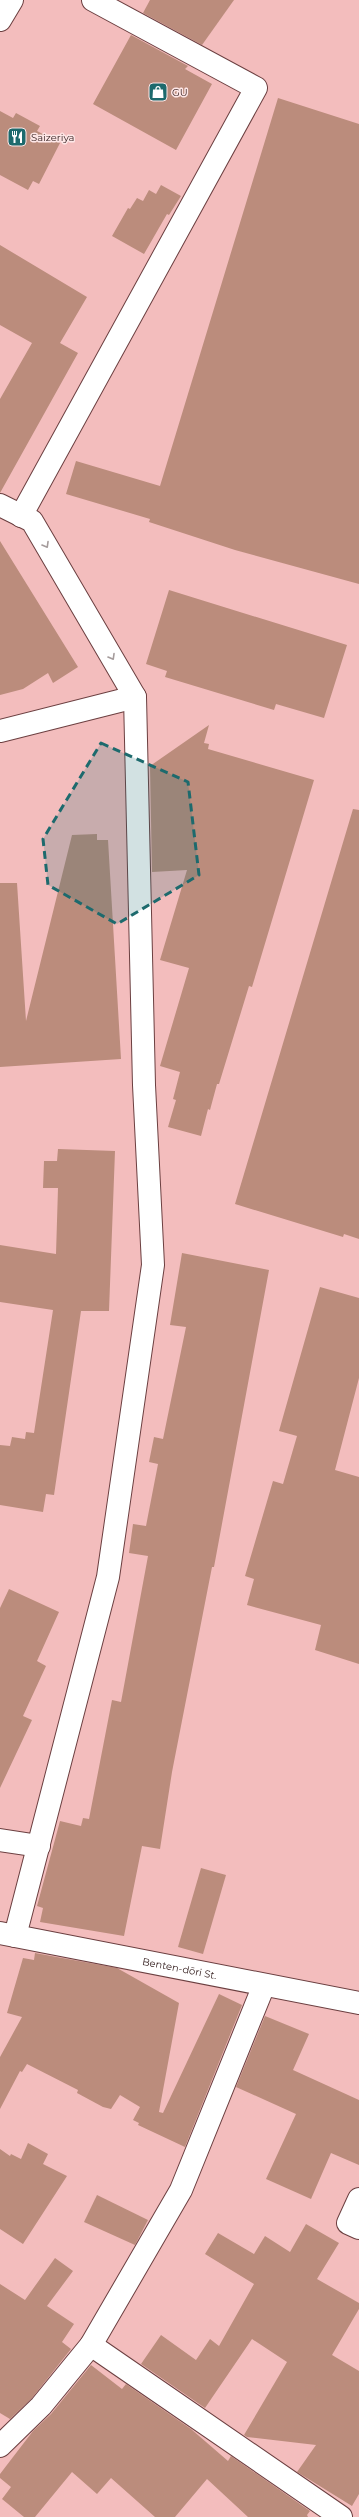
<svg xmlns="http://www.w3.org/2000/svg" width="359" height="2517" font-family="Montserrat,sans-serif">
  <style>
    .building { fill: #bb8c7c }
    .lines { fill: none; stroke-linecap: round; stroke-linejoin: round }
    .street-casing { stroke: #6b3f40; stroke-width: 24 }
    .secondary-casing { stroke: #6b3f40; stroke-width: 24 }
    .street { stroke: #fff; stroke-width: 22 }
    .secondary { stroke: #fff; stroke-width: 22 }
    .oneway { stroke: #a59c9c }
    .marked { fill: #1d6a6d; fill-opacity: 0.2; stroke: #1d6a6d; stroke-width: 3; stroke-dasharray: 8 5; stroke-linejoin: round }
    .labels { text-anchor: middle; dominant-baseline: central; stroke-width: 3; stroke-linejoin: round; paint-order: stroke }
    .poi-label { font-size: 10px; fill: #372222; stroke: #fee7e7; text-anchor: start }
    .street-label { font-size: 10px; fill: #372222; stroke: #fee7e7 }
  </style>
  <rect width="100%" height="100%" fill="#f3bdbd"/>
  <g class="building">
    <polygon points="150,0 234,0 202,45 143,13"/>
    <polygon points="131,35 188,66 185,69 212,84 176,150 93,104"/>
    <polygon points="278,98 359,124 359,584 235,550 149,522 150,519 66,494 76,461 160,486"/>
    <polygon points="0,111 13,118 16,113 40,126 37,131 60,143 39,184 33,181 28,190 0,175"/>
    <polygon points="161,185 181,196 169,215 167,214 144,254 112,236 128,208 130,209 137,198 143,201 149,190 156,194"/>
    <polygon points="0,245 87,297 60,343 78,353 0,493 0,399 32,343 0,325"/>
    <polygon points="0,541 78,667 53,683 48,673 23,689 0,695"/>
    <polygon points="169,590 347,645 324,718 276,704 274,710 165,677 167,671 146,664"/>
    <polygon points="209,725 204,743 209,744 208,749 314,780 252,987 249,986 219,1084 217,1084 210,1110 208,1109 201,1136 168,1127 176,1100 173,1099 180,1072 160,1066 189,968 160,960 187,870 152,872 150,766"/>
    <polygon points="353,809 359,810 359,1239 344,1234 343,1237 235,1204"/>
    <polygon points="97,834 97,840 108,840 121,1059 0,1067 0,883 17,883 26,1021 72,835"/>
    <polygon points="58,1149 115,1151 109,1311 81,1311 54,1495 46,1494 43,1512 0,1505 0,1445 10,1446 12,1437 25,1439 26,1432 34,1433 53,1310 0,1302 0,1245 56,1254 58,1188 43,1188 44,1161 57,1161"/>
    <polygon points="182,1253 269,1270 214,1567 212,1567 172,1772 160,1849 142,1846 124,1936 40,1922 43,1908 37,1906 60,1821 81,1826 83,1818 89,1819 112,1700 121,1702 148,1556 129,1553 133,1524 146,1526 158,1464 149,1462 154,1437 163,1439 186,1327 170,1325"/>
    <polygon points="320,1287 359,1298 359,1378 335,1470 359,1477 359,1664 315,1650 321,1625 247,1605 254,1579 245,1576 273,1481 283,1484 297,1436 279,1431"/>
    <polygon points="9,1589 59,1612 37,1661 46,1666 23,1716 32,1720 0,1788 0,1608"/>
    <polygon points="201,1868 226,1875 203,1954 178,1947"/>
    <polygon points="35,1953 117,1968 179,2003 159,2112 163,2113 219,1994 242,2005 185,2147 138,2125 139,2123 133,2120 140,2107 120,2095 111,2109 103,2107 77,2093 78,2090 27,2064 22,2072 20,2071 0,2109 0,2057 22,2017 7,2013 23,1958 34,1960"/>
    <polygon points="265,2016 309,2034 293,2070 359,2100 359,2165 331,2153 311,2199 266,2179 296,2114 236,2087"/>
    <polygon points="28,2143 48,2154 43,2164 67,2176 23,2244 0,2229 0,2149 10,2156 11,2154 21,2159"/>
    <polygon points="97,2195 148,2220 135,2245 84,2222"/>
    <polygon points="306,2224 339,2243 317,2279 359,2303 359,2309 332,2355 359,2371 359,2494 352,2506 297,2472 316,2445 247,2437 244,2435 287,2362 252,2339 205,2408 141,2364 161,2335 196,2360 210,2339 219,2346 254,2284 205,2254 218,2233 254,2254 265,2236 290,2252"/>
    <polygon points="55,2258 73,2271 47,2306 74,2324 62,2342 71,2349 32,2398 10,2419 0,2413 0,2284 25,2300"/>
    <polygon points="91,2365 122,2389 126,2384 191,2429 228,2461 231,2456 310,2511 307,2515 308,2517 248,2517 207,2479 175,2517 155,2517 111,2478 97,2494 72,2472 35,2517 24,2517 2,2499 11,2487 0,2478 0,2474 33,2431 51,2414"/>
  </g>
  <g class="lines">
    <defs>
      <g id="street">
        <polyline points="0,505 32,521 135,697 144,1085 153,1265 108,1577 15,1936"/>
        <polyline points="21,516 256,88 93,0"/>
        <polyline points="0,731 135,697"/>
        <polyline points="0,1840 39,1846"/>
        <polyline points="359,2199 348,2223 359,2228"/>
        <polyline points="91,2345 341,2517"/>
        <polyline points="0,2446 41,2406 91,2345 181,2190 264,1985"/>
      </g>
      <g id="secondary">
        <polyline points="0,20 12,0"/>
        <path id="s1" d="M0,1933L359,2003"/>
      </g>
    </defs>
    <use href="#street" class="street-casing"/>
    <use href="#secondary" class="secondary-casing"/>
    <use href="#street" class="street"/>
    <use href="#secondary" class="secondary"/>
  </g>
  <defs><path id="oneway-chevron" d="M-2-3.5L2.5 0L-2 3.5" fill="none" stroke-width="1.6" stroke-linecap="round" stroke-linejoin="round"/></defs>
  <g class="oneway">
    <use href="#oneway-chevron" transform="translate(46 545) rotate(60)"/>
    <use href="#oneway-chevron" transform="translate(112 657) rotate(60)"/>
  </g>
  <path class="marked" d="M101,743L188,782L199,875L117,924L48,885L43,839Z"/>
  <defs>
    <symbol id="shop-square" viewBox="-11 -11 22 22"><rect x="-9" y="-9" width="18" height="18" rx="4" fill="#1d6a6d" stroke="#fee7e7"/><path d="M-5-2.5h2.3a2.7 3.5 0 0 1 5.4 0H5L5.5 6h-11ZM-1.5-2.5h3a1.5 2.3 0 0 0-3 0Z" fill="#fff"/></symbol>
    <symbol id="restaurant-square" viewBox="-11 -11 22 22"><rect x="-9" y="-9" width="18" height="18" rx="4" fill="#1d6a6d" stroke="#fee7e7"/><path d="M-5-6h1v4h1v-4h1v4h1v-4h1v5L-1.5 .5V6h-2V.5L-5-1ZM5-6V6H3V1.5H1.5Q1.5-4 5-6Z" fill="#fff"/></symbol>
  </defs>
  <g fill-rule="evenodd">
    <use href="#shop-square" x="147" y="81" width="22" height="22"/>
    <use href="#restaurant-square" x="6" y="126" width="22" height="22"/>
  </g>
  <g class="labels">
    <g class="poi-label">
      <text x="172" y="92">GU</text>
      <text x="31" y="137">Saizeriya</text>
    </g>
    <g class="street-label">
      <text stroke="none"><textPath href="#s1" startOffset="183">Benten-dōri St.</textPath></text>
    </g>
  </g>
</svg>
